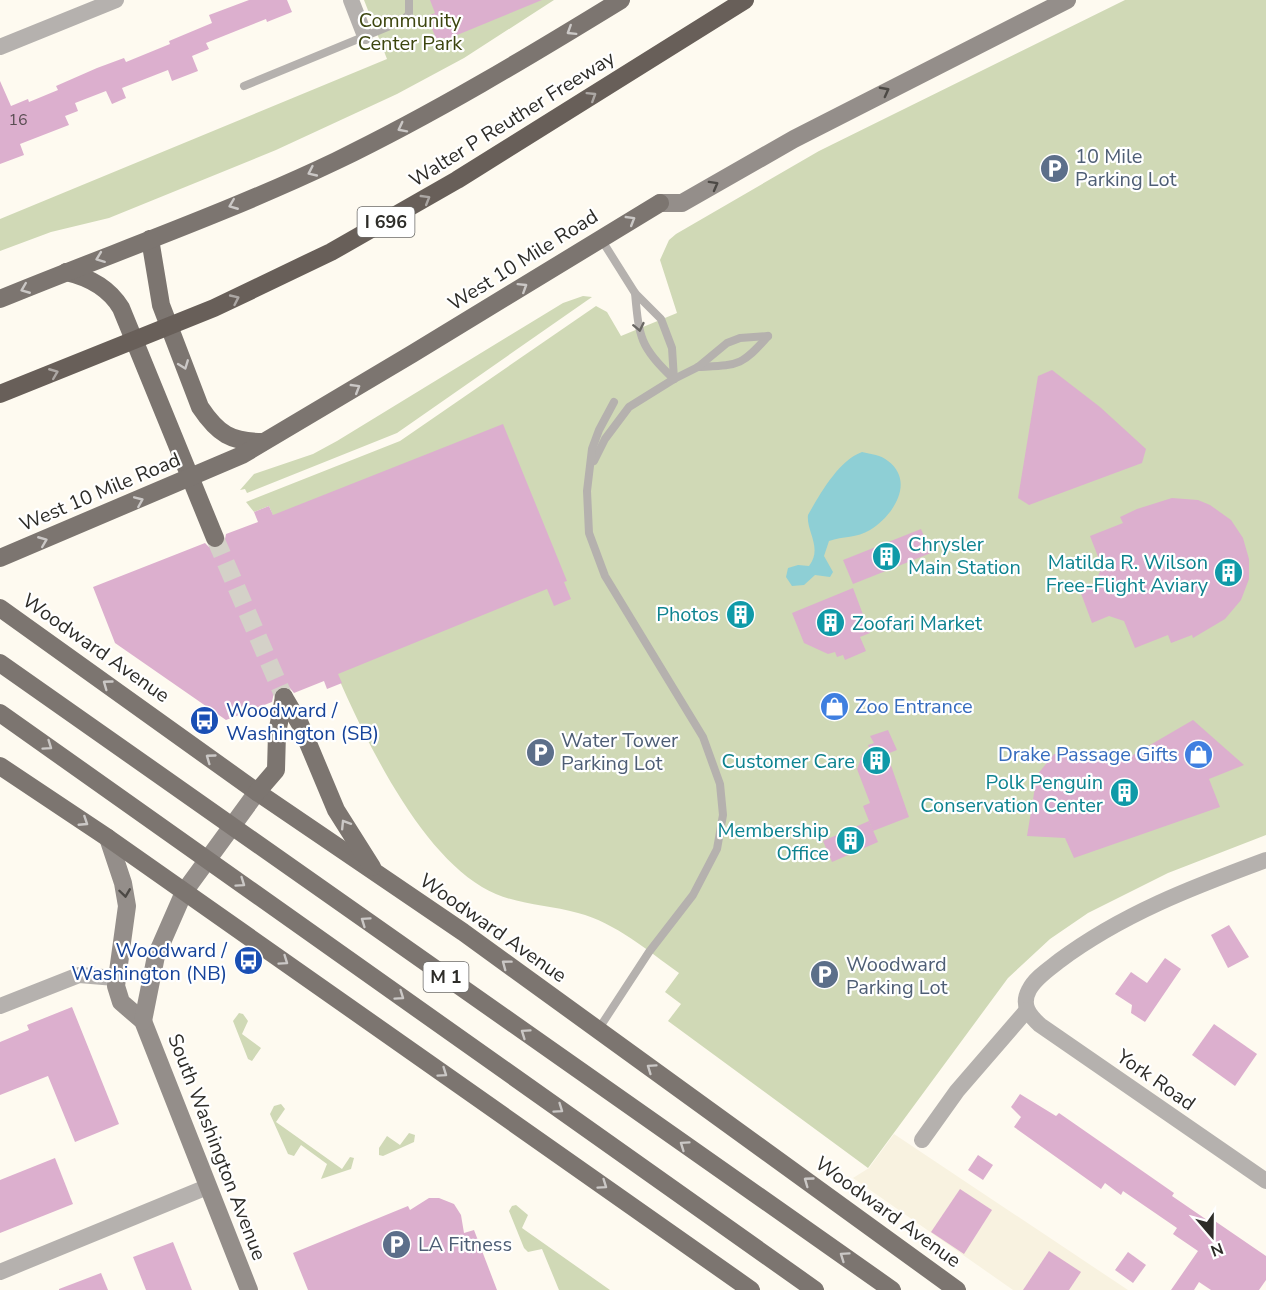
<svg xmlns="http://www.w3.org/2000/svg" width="1266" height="1290" font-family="'Nunito Sans',sans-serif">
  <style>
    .built { fill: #f8f2e0 }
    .green { fill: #d0d9b6 }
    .water { fill: #8ecfd5 }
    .building { fill: #dcafce }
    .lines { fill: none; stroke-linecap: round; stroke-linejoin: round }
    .primary-tunnel { stroke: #d4d1c8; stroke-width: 18; stroke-dasharray: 18 9; stroke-linecap: butt }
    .service { stroke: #b5b1ae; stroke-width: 8 }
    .minor { stroke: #b5b1ae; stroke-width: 16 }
    .secondary { stroke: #948e8a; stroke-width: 18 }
    .primary { stroke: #7c7570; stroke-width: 18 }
    .motorway { stroke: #685f59; stroke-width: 18 }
    .oneway { stroke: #cbc8c6 }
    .oneway2 { stroke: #4c4945 }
    .oneway3 { stroke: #aca7a4 }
    .oneway4 { stroke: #6a6864 }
    .labels { text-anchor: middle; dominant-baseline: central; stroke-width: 4.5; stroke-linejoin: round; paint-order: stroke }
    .number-label { font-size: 16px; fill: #594d52 }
    .shield { fill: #fff; stroke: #6c6b68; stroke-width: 1.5 }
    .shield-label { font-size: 18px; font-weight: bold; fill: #2d2c28 }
    .park-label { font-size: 20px; fill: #3c450e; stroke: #fff }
    .street-label { font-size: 20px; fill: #2d2c28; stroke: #fff }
    .service-label { font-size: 20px; fill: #4e5e75; stroke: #fff; text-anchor: start }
    .culture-label { font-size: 20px; fill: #0d838f; stroke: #fff; text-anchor: end }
    .shop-label { font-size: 20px; fill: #366cbe; stroke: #fff; text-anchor: start }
    .transit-label { font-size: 20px; fill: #164399; stroke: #fff; text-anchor: start }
  </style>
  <rect width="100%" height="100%" fill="#fefaf0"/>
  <polygon class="built" points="894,1134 1128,1290 1013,1290 853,1178 869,1168"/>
  <g class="green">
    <polygon points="364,0 554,0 464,58 397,94 276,150 109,218 51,232 0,251 0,219 387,59"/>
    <path d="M1125,0H1266V835L1168,873L1088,913L1050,939L1008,978L868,1168L668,1021L681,1004L665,992L679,973C648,951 616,923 578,913C545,904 512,905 482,887C383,827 313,612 269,506L254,512L246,502L400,441L596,306L607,312L621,336L677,313L660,260L669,240L676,234L819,151Z"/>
    <polygon points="583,296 592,297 397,433 247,493 245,489 240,490 254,474 313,454 337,441 563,303"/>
    <polygon points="239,1013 243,1014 248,1021 242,1034 261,1048 252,1061 248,1059 233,1021"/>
    <polygon points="281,1104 285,1109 276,1122 342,1169 350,1157 354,1158 351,1169 321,1179 327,1164 301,1145 294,1156 288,1154 270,1114 274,1106"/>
    <polygon points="409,1133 415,1135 414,1142 383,1156 379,1155 379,1148 387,1136 400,1145"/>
    <polygon points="516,1205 528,1215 522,1228 610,1290 559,1290 542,1249 528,1252 524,1248 509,1211 512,1206"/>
  </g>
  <path class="water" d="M862,452C871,454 881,455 888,461C916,482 892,517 870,530C857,538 843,536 829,541L824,556L833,572L830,577L815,575L804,585L792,586L786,577L788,568L798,565L809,566C823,548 806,531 808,515C820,494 839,460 862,452Z"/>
  <g class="building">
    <polygon points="249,0 287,0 292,12 267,22 266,19 206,43 209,49 192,56 198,71 172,81 168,70 122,88 126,98 112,104 106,91 75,103 78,111 65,116 69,125 20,144 24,155 0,164 0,81 11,106 28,99 29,102 58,90 56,86 97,68 124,58 126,62 170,44 169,41 212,23 209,15"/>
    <polygon points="430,0 542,0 445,40 444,38 437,41 427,16 435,13"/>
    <polygon points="1052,370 1100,407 1146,449 1142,463 1029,505 1018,498 1038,376"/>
    <polygon points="503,424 567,581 564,582 571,599 554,606 547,589 338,674 342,683 327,689 324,681 294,693 289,687 280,687 274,692 272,702 226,720 115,643 93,587 205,543 209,547 219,549 224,544 226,534 258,522 254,512 269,506 273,515"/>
    <polygon points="1172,498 1198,500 1210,505 1231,520 1243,538 1249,559 1249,579 1241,600 1225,619 1193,638 1192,635 1171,643 1168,635 1135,648 1124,621 1109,616 1092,623 1079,588 1095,583 1102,567 1090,536 1123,523 1120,517 1137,509"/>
    <polygon points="921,529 931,553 853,584 843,560"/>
    <polygon points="853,588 870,633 860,637 866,651 845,660 843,655 837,657 835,652 828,654 804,643 792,613"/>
    <polygon points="1193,720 1244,765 1209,779 1220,807 1074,858 1065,838 1027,836 1037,775 1054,754 1126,759"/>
    <polygon points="888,730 897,750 887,754 909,817 873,831 863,806 870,803 857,769 863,753 870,750 868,745 874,743 870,736"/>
    <polygon points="869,821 878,842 832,862 823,841"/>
    <polygon points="1229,925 1249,957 1228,968 1211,935"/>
    <polygon points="1165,958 1181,969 1145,1022 1131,1013 1132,1005 1115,994 1131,972 1147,983"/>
    <polygon points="72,1007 119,1124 75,1142 48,1076 0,1095 0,1042 29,1030 27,1025"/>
    <polygon points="1214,1024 1257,1054 1235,1086 1192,1055"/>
    <polygon points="1020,1094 1056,1116 1059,1113 1174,1193 1172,1196 1207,1220 1209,1217 1266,1256 1266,1280 1259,1290 1211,1290 1199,1282 1194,1290 1171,1290 1198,1251 1173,1234 1177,1228 1123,1191 1121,1195 1105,1183 1101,1189 1014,1127 1021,1117 1011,1107"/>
    <polygon points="978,1155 993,1165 983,1180 968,1170"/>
    <polygon points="55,1158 73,1204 0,1233 0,1180"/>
    <polygon points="960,1189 992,1210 964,1254 931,1232"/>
    <polygon points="429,1198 439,1198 454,1204 461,1215 464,1233 474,1230 497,1290 308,1290 293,1253 408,1206 410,1210"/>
    <polygon points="173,1242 192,1290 146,1290 133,1257"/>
    <polygon points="1049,1251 1081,1272 1069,1290 1023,1290"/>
    <polygon points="1128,1252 1146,1265 1133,1283 1115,1270"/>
    <polygon points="101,1273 108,1290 59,1290 59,1289"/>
  </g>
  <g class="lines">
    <polyline class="primary-tunnel" points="215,538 284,697"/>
    <g class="service">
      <polyline points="244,86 402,21 409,14 409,0"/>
      <polyline points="601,239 635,293 661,319 672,348 674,379"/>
      <path d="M635,293C639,337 640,348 674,379"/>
      <path d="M698,367C738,365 741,367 768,336"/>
      <polyline points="594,461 605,439 629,407 674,379 698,367 727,343 740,338 768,336"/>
      <polyline points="598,1030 649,952 693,895 717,849 723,815 720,784 703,737 605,576 589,533 587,491 592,449 599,430 614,402"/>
    </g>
    <g class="minor">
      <polyline points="351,0 365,36"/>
      <polyline points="0,47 116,0"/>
      <path d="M1266,860C1193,887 1122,914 1059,961C1049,969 1035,978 1029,990C1021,1005 1029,1015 1040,1025L1266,1181"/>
      <polyline points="0,1006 79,975 115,978"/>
      <polyline points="922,1140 957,1091 1027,1010"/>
      <polyline points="0,1272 207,1187"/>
    </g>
    <g class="secondary">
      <polyline points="660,203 682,203 794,139 1067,0"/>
      <polyline points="108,838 123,883 127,906 116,986 121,1002 143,1021 249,1290"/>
      <polyline points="143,1021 156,956 184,892 257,792"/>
    </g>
    <g class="primary">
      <path d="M150,239L161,305L200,407C218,434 231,442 263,442"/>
      <path d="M66,272C88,277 109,288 121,308L215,538"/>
      <path d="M0,299C112,253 227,213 336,161C435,113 528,57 621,0"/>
      <polyline points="0,558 242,455 412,354 660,203"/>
      <polyline points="0,608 257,792 463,932 957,1290"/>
      <polyline points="0,663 892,1290"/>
      <polyline points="284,697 300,724 336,810 372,867"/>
      <polyline points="0,713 815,1290"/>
      <polyline points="0,766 108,838 751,1290"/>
      <polyline points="257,792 276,770 277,733 284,697"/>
    </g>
    <polyline class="motorway" points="0,394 214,308 331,252 457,180 745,0"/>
  </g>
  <defs><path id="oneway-chevron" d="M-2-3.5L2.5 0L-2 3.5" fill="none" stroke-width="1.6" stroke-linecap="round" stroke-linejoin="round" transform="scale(1.5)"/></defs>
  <g class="oneway">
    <use href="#oneway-chevron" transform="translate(571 31) rotate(148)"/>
    <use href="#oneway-chevron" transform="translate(402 128) rotate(153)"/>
    <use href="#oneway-chevron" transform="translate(312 172) rotate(155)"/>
    <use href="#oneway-chevron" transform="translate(233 205) rotate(158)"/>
    <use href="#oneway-chevron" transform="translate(631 220) rotate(-31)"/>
    <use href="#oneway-chevron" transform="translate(100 258) rotate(159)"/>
    <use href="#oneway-chevron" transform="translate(523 287) rotate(-32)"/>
    <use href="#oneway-chevron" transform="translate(25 289) rotate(158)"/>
    <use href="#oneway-chevron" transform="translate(184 365) rotate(69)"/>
    <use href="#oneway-chevron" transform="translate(356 388) rotate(-31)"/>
    <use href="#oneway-chevron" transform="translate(139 501) rotate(-23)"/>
    <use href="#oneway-chevron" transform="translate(43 541) rotate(-22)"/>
    <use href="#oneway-chevron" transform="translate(107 684) rotate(-144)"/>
    <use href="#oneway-chevron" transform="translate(48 746) rotate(35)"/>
    <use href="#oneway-chevron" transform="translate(210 758) rotate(-144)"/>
    <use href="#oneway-chevron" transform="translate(84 822) rotate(33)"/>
    <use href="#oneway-chevron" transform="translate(345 824) rotate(-122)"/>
    <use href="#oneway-chevron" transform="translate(241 883) rotate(35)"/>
    <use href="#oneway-chevron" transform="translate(365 921) rotate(-145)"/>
    <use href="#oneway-chevron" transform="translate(284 961) rotate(35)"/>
    <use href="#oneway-chevron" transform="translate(506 964) rotate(-143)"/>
    <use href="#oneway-chevron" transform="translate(400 996) rotate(35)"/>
    <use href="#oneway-chevron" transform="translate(525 1033) rotate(-145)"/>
    <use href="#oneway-chevron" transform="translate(651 1068) rotate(-145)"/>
    <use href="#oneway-chevron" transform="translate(443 1073) rotate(35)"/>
    <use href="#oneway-chevron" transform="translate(559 1109) rotate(35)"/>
    <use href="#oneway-chevron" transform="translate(684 1145) rotate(-145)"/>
    <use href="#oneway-chevron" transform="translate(808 1181) rotate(-144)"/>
    <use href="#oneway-chevron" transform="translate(603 1185) rotate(35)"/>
    <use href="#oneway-chevron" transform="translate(844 1256) rotate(-145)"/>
  </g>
  <g class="oneway2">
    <use href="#oneway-chevron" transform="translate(885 91) rotate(-28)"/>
    <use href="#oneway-chevron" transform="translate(714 185) rotate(-29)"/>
    <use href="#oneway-chevron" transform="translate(125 893) rotate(82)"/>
  </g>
  <g class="oneway3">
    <use href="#oneway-chevron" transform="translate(592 96) rotate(-32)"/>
    <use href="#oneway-chevron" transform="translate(426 199) rotate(-31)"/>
    <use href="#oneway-chevron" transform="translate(235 299) rotate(-25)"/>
    <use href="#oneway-chevron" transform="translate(54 373) rotate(-22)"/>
  </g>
  <use class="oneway4" href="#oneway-chevron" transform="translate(639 327) rotate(78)"/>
  <defs>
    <symbol id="parking-disc" viewBox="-11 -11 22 22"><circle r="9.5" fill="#5c6f8a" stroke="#fff"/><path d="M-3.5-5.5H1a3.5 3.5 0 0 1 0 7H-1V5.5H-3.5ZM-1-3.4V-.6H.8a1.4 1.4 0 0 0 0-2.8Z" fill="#fff"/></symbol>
    <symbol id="building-disc" viewBox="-11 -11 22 22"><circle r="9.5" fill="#0f9aa8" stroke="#fff"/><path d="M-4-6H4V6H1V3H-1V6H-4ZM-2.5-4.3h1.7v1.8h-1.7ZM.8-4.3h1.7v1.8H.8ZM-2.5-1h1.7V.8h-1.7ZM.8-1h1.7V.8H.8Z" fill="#fff"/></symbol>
    <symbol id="shop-disc" viewBox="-11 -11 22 22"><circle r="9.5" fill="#3f7fe0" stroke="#fff"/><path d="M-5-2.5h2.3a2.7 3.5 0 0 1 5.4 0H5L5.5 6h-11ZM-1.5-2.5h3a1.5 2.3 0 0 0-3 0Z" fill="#fff"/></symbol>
    <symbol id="bus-disc" viewBox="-11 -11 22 22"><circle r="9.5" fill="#1a4fb4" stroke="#fff"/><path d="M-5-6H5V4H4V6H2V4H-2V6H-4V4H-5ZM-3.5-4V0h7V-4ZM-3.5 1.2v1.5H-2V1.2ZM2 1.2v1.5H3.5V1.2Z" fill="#fff"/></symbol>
  </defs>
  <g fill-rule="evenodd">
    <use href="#parking-disc" x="1038" y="152" width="33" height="33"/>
    <use href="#building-disc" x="870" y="540" width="33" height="33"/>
    <use href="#building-disc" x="1212" y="556" width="33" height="33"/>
    <use href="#building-disc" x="724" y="598" width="33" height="33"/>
    <use href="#building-disc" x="814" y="606" width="33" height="33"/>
    <use href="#shop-disc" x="818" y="690" width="33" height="33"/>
    <use href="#bus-disc" x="188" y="704" width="33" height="33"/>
    <use href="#parking-disc" x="524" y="736" width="33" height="33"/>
    <use href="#shop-disc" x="1182" y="738" width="33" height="33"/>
    <use href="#building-disc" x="860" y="744" width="33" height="33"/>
    <use href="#building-disc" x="1108" y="776" width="33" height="33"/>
    <use href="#building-disc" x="834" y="824" width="33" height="33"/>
    <use href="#bus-disc" x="232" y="944" width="33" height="33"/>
    <use href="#parking-disc" x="808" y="958" width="33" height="33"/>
    <use href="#parking-disc" x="380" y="1228" width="33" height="33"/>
  </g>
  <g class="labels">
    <g class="number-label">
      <text x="18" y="120">16</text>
    </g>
    <g class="shield">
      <rect x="357.5" y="207" width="57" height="30" rx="4.5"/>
      <rect x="423.5" y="962" width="45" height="30" rx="4.5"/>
    </g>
    <g class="shield-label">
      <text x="386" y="222">I 696</text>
      <text x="446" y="977">M 1</text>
    </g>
    <g class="park-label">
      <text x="410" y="20">Community<tspan x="410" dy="23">Center Park</tspan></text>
    </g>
    <g class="street-label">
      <text transform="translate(512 119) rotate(-32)">Walter P Reuther Freeway</text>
      <text transform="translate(523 260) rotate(-32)">West 10 Mile Road</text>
      <text transform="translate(100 492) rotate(-23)">West 10 Mile Road</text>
      <text transform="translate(96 648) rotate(35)">Woodward Avenue</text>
      <text transform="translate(493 928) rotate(35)">Woodward Avenue</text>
      <text transform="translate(1156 1080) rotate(35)">York Road</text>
      <text transform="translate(217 1147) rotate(69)">South Washington Avenue</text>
      <text transform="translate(888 1212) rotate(36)">Woodward Avenue</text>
    </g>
    <g class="service-label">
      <text x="1075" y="156">10 Mile<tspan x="1075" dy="23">Parking Lot</tspan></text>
      <text x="561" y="740">Water Tower<tspan x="561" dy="23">Parking Lot</tspan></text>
      <text x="846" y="964">Woodward<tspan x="846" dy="23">Parking Lot</tspan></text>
      <text x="418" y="1244">LA Fitness</text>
    </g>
    <g class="culture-label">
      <text x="908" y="544" text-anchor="start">Chrysler<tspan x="908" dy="23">Main Station</tspan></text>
      <text x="1208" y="562">Matilda R. Wilson<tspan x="1208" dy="23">Free-Flight Aviary</tspan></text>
      <text x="719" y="614">Photos</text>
      <text x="852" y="623" text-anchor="start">Zoofari Market</text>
      <text x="855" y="761">Customer Care</text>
      <text x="1103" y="782">Polk Penguin<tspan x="1103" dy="23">Conservation Center</tspan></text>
      <text x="829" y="830">Membership<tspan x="829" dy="23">Office</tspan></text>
    </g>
    <g class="shop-label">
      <text x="855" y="706">Zoo Entrance</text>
      <text x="1178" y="754" text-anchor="end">Drake Passage Gifts</text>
    </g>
    <g class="transit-label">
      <text x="226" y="710">Woodward /<tspan x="226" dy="23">Washington (SB)</tspan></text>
      <text x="227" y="950" text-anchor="end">Woodward /<tspan x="227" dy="23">Washington (NB)</tspan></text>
    </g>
  </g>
  <g transform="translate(1212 1236) rotate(160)" stroke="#ffffff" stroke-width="4.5" paint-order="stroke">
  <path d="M0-4.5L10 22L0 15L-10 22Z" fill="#2d2c28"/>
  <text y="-9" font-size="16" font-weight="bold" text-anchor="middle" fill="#2d2c28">N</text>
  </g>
</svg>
